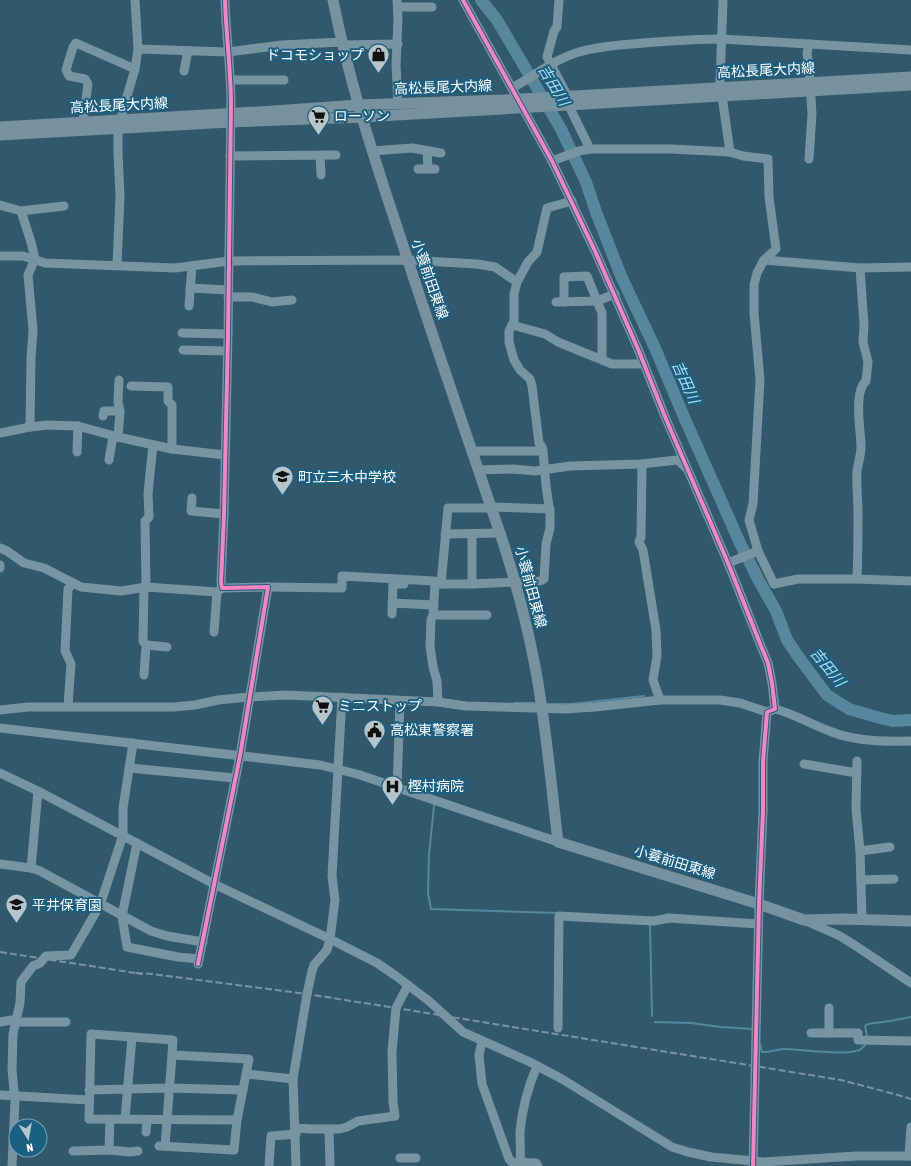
<svg xmlns="http://www.w3.org/2000/svg" width="911" height="1166" font-family="'Asap Condensed','Noto Sans JP',sans-serif">
  <style>
    .lines { fill: none; stroke-linecap: round; stroke-linejoin: round }
    .stream { stroke: #55879f; stroke-width: 2 }
    .river { stroke: #55879f; stroke-width: 12 }
    .minor { stroke: #7894a1; stroke-width: 9 }
    .major { stroke: #77929e; stroke-width: 11 }
    .rail { stroke: #7994a1; stroke-width: 2; stroke-dasharray: 7 3; stroke-linecap: butt }
    .cycleway-casing { stroke: #1b6082; stroke-width: 6 }
    .cycleway { stroke: #ff80c0; stroke-width: 4 }
    .labels { text-anchor: middle; dominant-baseline: central; stroke-width: 4; stroke-linejoin: round; paint-order: stroke }
    .poi-label { font-size: 14px; fill: #fff; stroke: #1b6082; text-anchor: start }
    .street-label { font-size: 14px; fill: #fff; stroke: #1b6082 }
    .water-label { font-size: 15px; font-style: italic; fill: #abdcf2; stroke: #1b6082 }
  </style>
  <rect width="100%" height="100%" fill="#32586b"/>
  <g class="lines">
    <g class="stream">
      <polyline points="514,703 537,703"/>
      <polyline points="546,704 571,704 644,696"/>
      <polyline points="434,806 429,855 428,893 431,909 558,913"/>
      <polyline points="650,924 652,1016"/>
      <polyline points="655,1022 691,1023 721,1027 753,1029"/>
      <polyline points="867,1036 865,1026 868,1024 890,1021 911,1017"/>
      <path d="M760,1044L762,1052C769,1053 776,1049 784,1049C799,1049 850,1057 861,1049C863,1047 864,1046 866,1044"/>
    </g>
    <polyline class="river" points="481,0 497,20 561,129 586,182 596,212 621,276 655,348 684,417 740,543 758,579 776,611 787,640 800,659 827,695 849,709 880,718 893,721 911,720"/>
    <g class="minor">
      <polyline points="135,0 138,49"/>
      <polyline points="397,0 398,19 396,65 398,104"/>
      <polyline points="463,0 552,161 595,251 638,349 666,419 728,563 761,646 768,663 772,683 775,709 767,712 763,762 763,811 759,904 753,1166"/>
      <polyline points="559,0 557,27 554,31 547,57 565,91 571,110 590,149"/>
      <polyline points="723,0 720,82 730,152"/>
      <polyline points="398,7 432,7"/>
      <polyline points="343,45 398,44"/>
      <polyline points="184,71 188,51"/>
      <polyline points="231,80 284,80"/>
      <path d="M512,88C534,76 555,59 579,52C599,46 622,45 643,43C669,41 695,39 722,39L911,50"/>
      <polyline points="83,121 88,84 85,79 69,76 66,70 73,47 76,43 135,69"/>
      <polyline points="372,151 412,148 441,153"/>
      <polyline points="427,151 428,169"/>
      <polyline points="320,155 321,175"/>
      <polyline points="230,156 336,155"/>
      <polyline points="809,159 812,114 809,66 807,53 809,44"/>
      <polyline points="552,161 579,151 590,149 671,149 730,152 743,156 768,159 769,197 776,249 764,260 757,273 754,285 754,313 760,380 753,504 749,520 758,551 774,584 798,579 857,579 911,581"/>
      <polyline points="418,169 435,169"/>
      <polyline points="0,205 21,211 31,242 35,259 28,275 33,330 31,359 30,427"/>
      <polyline points="21,211 64,206"/>
      <polyline points="0,256 23,256 45,263 175,268 229,261 407,260 477,264 495,267 517,282"/>
      <polyline points="764,260 860,268 911,267"/>
      <polyline points="117,265 120,197 118,152 118,133 123,110 135,69 138,49 228,52 282,45 342,42"/>
      <polyline points="190,288 228,290"/>
      <polyline points="228,297 252,297 272,302 292,300"/>
      <polyline points="556,302 597,301 615,294"/>
      <polyline points="564,302 564,277 587,276 602,313 602,359"/>
      <polyline points="189,306 192,266"/>
      <polyline points="512,325 545,334 558,342 612,364 644,364"/>
      <polyline points="182,333 228,334"/>
      <polyline points="183,350 227,351"/>
      <polyline points="131,386 168,387 168,401 172,405 172,449"/>
      <polyline points="103,416 104,411 120,411"/>
      <polyline points="0,433 30,427 47,425 78,426 118,437 172,449 225,455"/>
      <polyline points="118,437 120,411 118,402 119,380"/>
      <polyline points="472,451 543,451"/>
      <polyline points="77,452 78,426"/>
      <polyline points="109,460 113,436"/>
      <polyline points="642,464 641,537 639,542 643,550 656,630 657,656 653,680 660,700"/>
      <polyline points="479,470 513,469 535,471 570,466 642,464 677,460 679,461 686,468"/>
      <polyline points="192,498 191,511 224,514"/>
      <polyline points="492,507 550,509"/>
      <polyline points="445,534 501,533"/>
      <polyline points="472,534 472,584"/>
      <polyline points="0,548 7,551 24,563 44,568 81,587 121,591 146,587 217,592 222,588"/>
      <polyline points="728,563 758,551"/>
      <polyline points="0,565 0,568"/>
      <path d="M857,579C858,556 858,534 858,511C858,498 856,484 857,471C858,463 861,455 861,447C861,431 853,392 866,381L868,362L863,342L864,325L860,268"/>
      <polyline points="435,584 433,615 487,615"/>
      <polyline points="441,584 448,508 492,508"/>
      <polyline points="146,587 145,521 149,517 148,493 153,445"/>
      <polyline points="268,587 342,588 342,576 434,581 435,584 472,584 540,581 544,579 546,544 550,528 550,513 546,486 543,451 542,447 539,443 532,386 530,379 520,370 514,360 509,342 509,331 514,321 514,294 517,282 528,262 537,252 547,208 572,201"/>
      <polyline points="392,603 434,605"/>
      <polyline points="392,614 393,584 404,584"/>
      <polyline points="433,615 431,620 430,646 433,667 437,681 438,702"/>
      <polyline points="214,632 217,592"/>
      <polyline points="146,645 167,647"/>
      <polyline points="144,675 146,645 143,641 144,588"/>
      <polyline points="68,706 71,664 67,655 65,651 68,589 73,583"/>
      <path d="M775,709C795,714 812,725 832,732C855,741 886,742 911,741"/>
      <polyline points="0,710 28,707 173,707 195,705 218,700 249,697 286,695 438,702 466,706 565,709 595,707 660,700 720,700 740,703 767,712"/>
      <polyline points="0,728 320,765 357,774 558,842"/>
      <polyline points="857,761 856,809 860,851 862,919"/>
      <polyline points="804,764 857,773"/>
      <polyline points="129,768 235,778"/>
      <polyline points="0,773 38,791 214,884 330,939 377,963 396,976 429,1001 463,1032 530,1062 562,1079 672,1147 688,1152 711,1157 764,1162 856,1156 911,1156"/>
      <polyline points="397,789 400,701"/>
      <polyline points="137,843 122,916 127,947 178,957 199,959"/>
      <polyline points="860,851 890,847"/>
      <polyline points="0,864 31,868 40,871 151,931 167,936 203,942"/>
      <polyline points="31,868 38,791"/>
      <polyline points="861,880 894,879"/>
      <polyline points="806,921 840,936 859,948 911,983"/>
      <path d="M198,964L240,756L268,587L222,588L221,582L224,514L228,334L231,105C231,70 226,35 225,0"/>
      <polyline points="0,1022 11,1020 16,1022 66,1022"/>
      <polyline points="558,1028 559,916 654,921 669,918 758,924"/>
      <polyline points="811,1033 858,1033 858,1040 911,1041"/>
      <polyline points="829,1033 829,1008"/>
      <polygon points="91,1034 173,1040 172,1055 249,1059 237,1120 89,1119"/>
      <polyline points="482,1041 479,1055 482,1084 509,1159 512,1162 536,1163 538,1166"/>
      <polyline points="247,1074 293,1079"/>
      <polyline points="89,1090 169,1088 243,1090"/>
      <polyline points="0,1095 89,1100"/>
      <polyline points="125,1119 132,1037"/>
      <polyline points="295,1128 312,1129 339,1129 347,1127 358,1121 395,1116 393,1102 392,1052 396,1008 408,985"/>
      <polyline points="329,1130 330,1166"/>
      <polyline points="146,1132 147,1120"/>
      <polyline points="159,1146 234,1150 237,1120"/>
      <polyline points="165,1146 172,1055"/>
      <polyline points="109,1150 110,1119"/>
      <polyline points="73,1151 109,1150 130,1152 138,1151"/>
      <polyline points="909,1156 911,1127"/>
      <polyline points="400,1158 416,1158"/>
      <polyline points="12,1166 15,1101 12,1070 13,1034 20,1003 21,982 33,966 40,963 46,956 71,955 100,905 123,835 123,808 133,743"/>
      <polyline points="269,1166 271,1136 296,1134"/>
      <polyline points="296,1166 293,1079 307,994 312,971 314,965 327,950 330,939 335,900 332,876 342,697"/>
      <path d="M520,1166C521,1155 520,1143 520,1132C522,1109 528,1087 537,1066"/>
    </g>
    <g class="major">
      <path d="M333,0C348,77 372,152 397,227C431,332 467,437 503,542C516,583 527,624 535,666C546,724 551,784 558,842L759,904L804,920L843,919L911,921"/>
      <polyline points="0,127 274,111 358,105 503,100 911,77"/>
      <polyline points="0,135 230,122 362,117 911,85"/>
    </g>
    <g class="rail">
      <polyline points="0,952 142,974"/>
      <polyline points="136,973 152,974 307,994 396,1008 525,1029 841,1080 898,1095 911,1099"/>
    </g>
    <defs>
      <g id="cycleway">
        <polyline points="463,0 552,161 595,251 638,349 666,419 728,563 761,646 768,663 772,683 775,709 767,712 763,762 763,811 759,904 753,1166"/>
        <path d="M198,964L240,756L268,587L222,588L221,582L224,514L228,334L231,105C231,70 226,35 225,0"/>
      </g>
    </defs>
    <use href="#cycleway" class="cycleway-casing"/>
    <use href="#cycleway" class="cycleway"/>
  </g>
  <defs>
    <symbol id="shop-pin" viewBox="-11 -11 22 30"><path d="M0 17L-7.5 6A9.5 9.5 0 1 1 7.5 6Z" fill="#b7c5cb" stroke="#1b6082"/><path d="M-5-2.5h2.3a2.7 3.5 0 0 1 5.4 0H5L5.5 6h-11ZM-1.5-2.5h3a1.5 2.3 0 0 0-3 0Z" fill="#111"/></symbol>
    <symbol id="supermarket-pin" viewBox="-11 -11 22 30"><path d="M0 17L-7.5 6A9.5 9.5 0 1 1 7.5 6Z" fill="#b7c5cb" stroke="#1b6082"/><path d="M-6-5.5h2.5l.6 2H6L4.5 2H-2.5L-4.4-4H-6ZM-1.5 3.2a1.3 1.3 0 1 0 .1 0ZM3 3.2a1.3 1.3 0 1 0 .1 0Z" fill="#111"/></symbol>
    <symbol id="school-pin" viewBox="-11 -11 22 30"><path d="M0 17L-7.5 6A9.5 9.5 0 1 1 7.5 6Z" fill="#b7c5cb" stroke="#1b6082"/><path d="M0-5L7-2L0 1L-7-2ZM-4 1L0 2.5L4 1V4Q0 6-4 4Z" fill="#111"/></symbol>
    <symbol id="civic-pin" viewBox="-11 -11 22 30"><path d="M0 17L-7.5 6A9.5 9.5 0 1 1 7.5 6Z" fill="#b7c5cb" stroke="#1b6082"/><path d="M-.6-6.5H3V-4.5H.6V-3L4-1V1h2V6H-6V1h2V-1L-.6-3ZM-1.2 2.5V6h2.4V2.5Z" fill="#111"/></symbol>
    <symbol id="hospital-pin" viewBox="-11 -11 22 30"><path d="M0 17L-7.5 6A9.5 9.5 0 1 1 7.5 6Z" fill="#b7c5cb" stroke="#1b6082"/><path d="M-5-5h3v3.5h4V-5h3V5h-3V1.5h-4V5h-3Z" fill="#111"/></symbol>
  </defs>
  <g fill-rule="evenodd">
    <use href="#shop-pin" x="366" y="42" width="25" height="34"/>
    <use href="#supermarket-pin" x="306" y="104" width="25" height="34"/>
    <use href="#school-pin" x="270" y="464" width="25" height="34"/>
    <use href="#supermarket-pin" x="310" y="694" width="25" height="34"/>
    <use href="#civic-pin" x="362" y="718" width="25" height="34"/>
    <use href="#hospital-pin" x="380" y="774" width="25" height="34"/>
    <use href="#school-pin" x="4" y="892" width="25" height="34"/>
  </g>
  <g class="labels">
    <g class="poi-label">
      <text x="364" y="55" text-anchor="end">ドコモショップ</text>
      <text x="334" y="116">ローソン</text>
      <text x="298" y="477">町立三木中学校</text>
      <text x="338" y="706">ミニストップ</text>
      <text x="390" y="730">高松東警察署</text>
      <text x="408" y="786">樫村病院</text>
      <text x="32" y="905">平井保育園</text>
    </g>
    <g class="street-label">
      <text transform="translate(766 70) rotate(-3)">高松長尾大内線</text>
      <text transform="translate(443 87) rotate(-2)">高松長尾大内線</text>
      <text transform="translate(119 105) rotate(-3)">高松長尾大内線</text>
      <text transform="translate(430 279) rotate(71)">小蓑前田東線</text>
      <text transform="translate(531 587) rotate(75)">小蓑前田東線</text>
      <text transform="translate(675 862) rotate(17)">小蓑前田東線</text>
    </g>
    <g class="water-label">
      <text transform="translate(554 85) rotate(59)">吉田川</text>
      <text transform="translate(686 382) rotate(66)">吉田川</text>
      <text transform="translate(828 667) rotate(51)">吉田川</text>
    </g>
  </g>
  <g transform="translate(28 1138) rotate(169)"><circle r="19" fill="#1b6082" stroke="#76a0b4"/>
  <path d="M0-3L7 15L0 10L-7 15Z" fill="#b7c5cb"/>
  <text y="-6" font-size="11" font-weight="bold" text-anchor="middle" fill="#ffffff">N</text>
  </g>
</svg>
